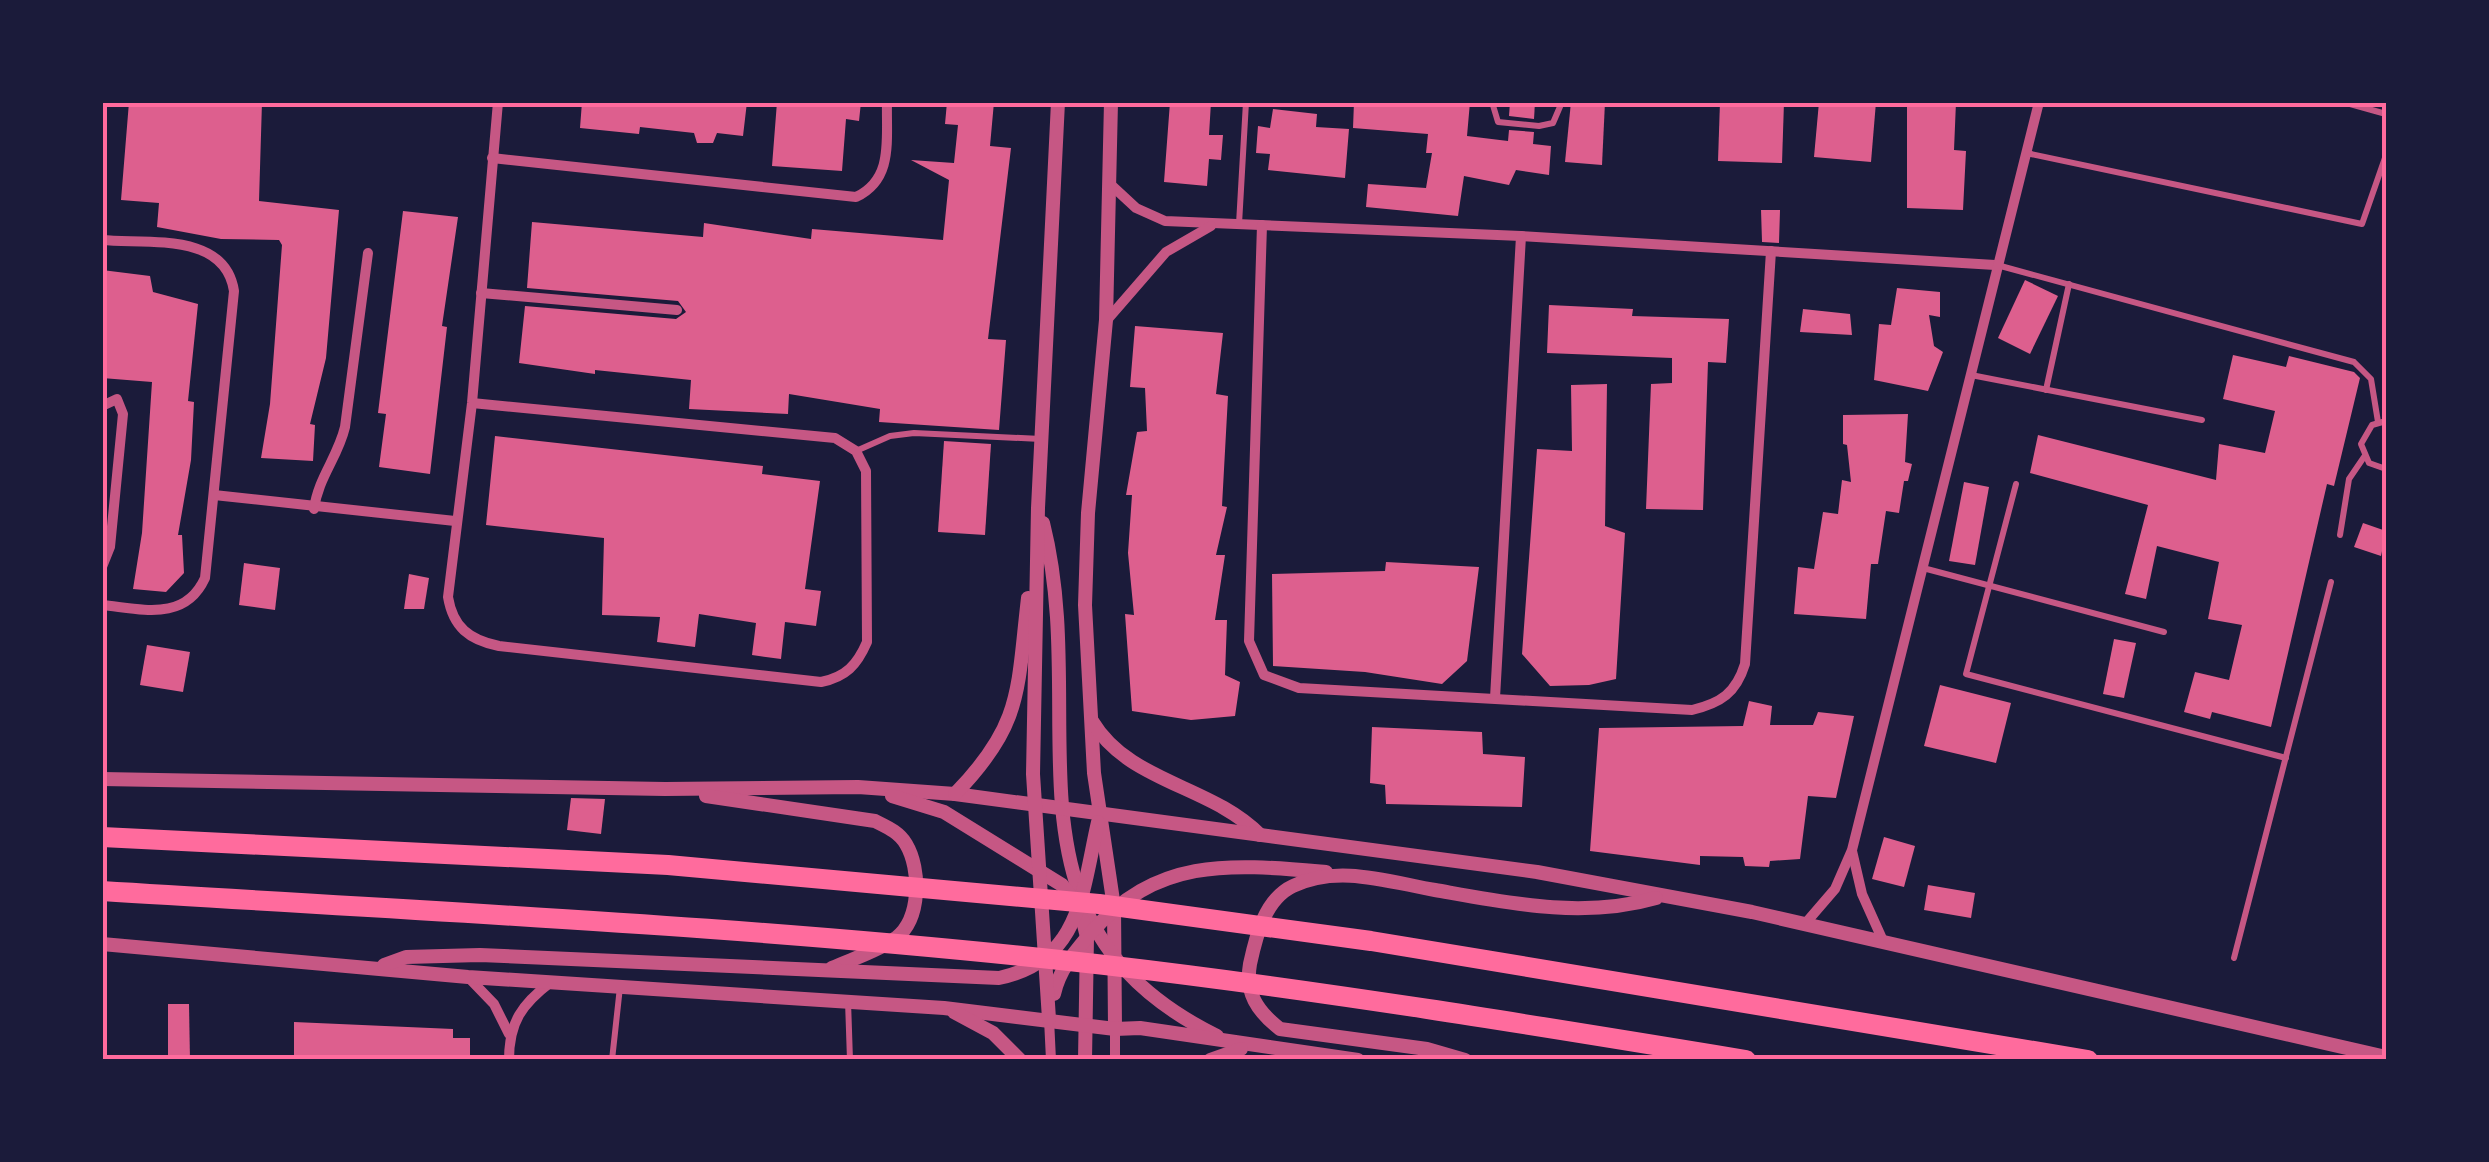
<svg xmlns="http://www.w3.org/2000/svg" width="2489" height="1162" font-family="'Nunito Sans',sans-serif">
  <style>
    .building { fill: #dd5f8e }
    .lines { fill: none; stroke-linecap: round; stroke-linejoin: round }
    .service { stroke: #c65784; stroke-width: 6 }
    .minor { stroke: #c65784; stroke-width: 10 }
    .tertiary { stroke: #c65784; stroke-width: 14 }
    .trunk { stroke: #ff6b9d; stroke-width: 20 }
    .neatline { fill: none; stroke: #ff6b9d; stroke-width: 4 }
  </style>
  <rect width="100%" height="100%" fill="#1b1b3a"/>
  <g class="building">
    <polygon points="129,102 262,102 259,201 339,210 326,358 310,424 315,425 313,461 261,458 270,404 282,245 279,240 221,239 157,227 159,203 121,200"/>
    <polygon points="582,102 747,102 743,136 717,133 713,143 697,143 694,133 640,127 639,134 580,128"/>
    <polygon points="777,102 861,102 859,121 846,119 842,171 772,166"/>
    <polygon points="947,102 994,102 990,146 1011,148 988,339 1006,340 999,430 879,422 880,409 789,394 788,414 689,409 691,380 595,370 595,374 519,363 525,306 676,319 686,312 678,301 527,288 532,222 703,237 704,223 811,239 812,229 943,240 949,180 911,160 954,163 958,125 945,124"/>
    <polygon points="1170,102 1211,102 1209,135 1223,135 1221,160 1209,159 1207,186 1164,182"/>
    <polygon points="1354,102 1470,102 1467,136 1508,141 1509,130 1534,132 1533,144 1551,146 1549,175 1516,170 1509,185 1464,176 1458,216 1366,207 1368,184 1426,188 1432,153 1426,153 1428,134 1353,128"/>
    <polygon points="1510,102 1535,102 1534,119 1509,116"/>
    <polygon points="1571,102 1605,102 1602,165 1565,162"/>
    <polygon points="1720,102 1784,102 1782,163 1718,161"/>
    <polygon points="1819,102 1876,102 1871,162 1814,157"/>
    <polygon points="1907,102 1956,102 1954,150 1966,151 1963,210 1907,208"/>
    <polygon points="1273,109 1317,114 1316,127 1349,129 1345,178 1268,170 1270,154 1256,153 1258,126 1270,128"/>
    <polygon points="1761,210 1780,210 1779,243 1762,242"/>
    <polygon points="403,211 458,217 442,326 447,327 430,474 379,467 386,414 378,413"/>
    <polygon points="102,270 150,276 153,292 198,304 188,401 194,402 191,460 178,535 182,535 184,573 166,592 133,589 142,533 152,382 102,378"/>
    <polygon points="2025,280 2058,296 2030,354 1998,338"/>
    <polygon points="1897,288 1940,292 1940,317 1929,315 1934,346 1943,352 1928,391 1874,380 1879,324 1891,325"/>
    <polygon points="1549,305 1633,309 1632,316 1729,319 1726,363 1708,362 1703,510 1646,509 1651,384 1672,383 1672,358 1547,353"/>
    <polygon points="1803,309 1850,314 1852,335 1800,332"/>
    <polygon points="1135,326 1223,333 1216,394 1228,396 1222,506 1227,507 1216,555 1225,555 1215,620 1227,620 1225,675 1240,682 1235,716 1191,720 1132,711 1125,614 1134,615 1128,553 1132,495 1126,495 1137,432 1147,431 1145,388 1130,387"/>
    <polygon points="2233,355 2286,367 2289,356 2354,372 2360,378 2334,486 2327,484 2271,727 2212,712 2210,719 2184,712 2195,672 2229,680 2242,625 2208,619 2219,562 2157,546 2146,599 2125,594 2148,505 2030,473 2038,435 2216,480 2219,444 2265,453 2275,411 2223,399"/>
    <polygon points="1607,384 1605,526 1625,533 1616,679 1589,685 1550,686 1522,654 1537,449 1572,451 1571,385"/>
    <polygon points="1908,414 1905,462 1912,464 1908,481 1904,481 1899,513 1886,511 1878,564 1871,564 1866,619 1794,614 1798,567 1814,569 1823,512 1838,514 1842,480 1851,482 1847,445 1843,444 1843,415"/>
    <polygon points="495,436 763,466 762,474 820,481 805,589 821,591 816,626 785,622 781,659 752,655 756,623 699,614 695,647 657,642 660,617 602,615 604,538 486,525"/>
    <polygon points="944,441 991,444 985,535 938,532"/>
    <polygon points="1964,482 1989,487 1975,565 1949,561"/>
    <polygon points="2363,523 2386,531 2381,556 2354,547"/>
    <polygon points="1386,562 1479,567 1467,661 1442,684 1365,672 1273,666 1272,574 1385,571"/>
    <polygon points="244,563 280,568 275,610 239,605"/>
    <polygon points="409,574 429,578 424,609 404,609"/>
    <polygon points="2114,639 2136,643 2124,698 2103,694"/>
    <polygon points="147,645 190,652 183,692 140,685"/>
    <polygon points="1940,685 2011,703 1996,763 1924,746"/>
    <polygon points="1749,701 1772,706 1770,725 1813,725 1818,712 1854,716 1836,798 1808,796 1800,859 1770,861 1769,867 1745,866 1743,857 1700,856 1700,865 1590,851 1599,728 1743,726"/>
    <polygon points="1372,727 1482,732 1483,754 1525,757 1522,807 1386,804 1385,785 1370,783"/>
    <polygon points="571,798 605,799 601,834 567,830"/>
    <polygon points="1884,837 1915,846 1904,887 1872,879"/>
    <polygon points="1928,885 1975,893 1971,918 1924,910"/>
    <polygon points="168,1004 189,1004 190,1060 168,1060"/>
    <polygon points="294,1022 453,1029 453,1038 470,1038 470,1060 294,1060"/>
  </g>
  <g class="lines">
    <g class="service">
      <polyline points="1492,102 1498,122 1539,126 1553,123 1562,102"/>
      <polyline points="2343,102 2386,114"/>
      <polyline points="2026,153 2362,224 2386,155"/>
      <polyline points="1239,224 1246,102"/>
      <polyline points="1997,265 2354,362 2371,379 2378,422"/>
      <polyline points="1971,375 2202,420"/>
      <polyline points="2046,390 2069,284"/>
      <polyline points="2386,421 2372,425 2361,444 2369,463 2386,469"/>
      <polyline points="856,451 890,436 914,433 1041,439"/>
      <polyline points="2016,484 1966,674 2286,758"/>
      <polyline points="2340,535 2349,479 2364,457"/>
      <polyline points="1923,568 2164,632"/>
      <polyline points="2234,958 2331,582"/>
      <polyline points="848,1001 850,1060"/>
      <polyline points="612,1060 620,987"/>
    </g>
    <g class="minor">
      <path d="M492,158L856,197C894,179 886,140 887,102"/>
      <polyline points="1109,183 1136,208 1165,221 1521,236 1995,265"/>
      <path d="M1262,225L1249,641L1264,675L1299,688L1692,710C1721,703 1736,693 1745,664L1771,251"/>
      <path d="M102,240C149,244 225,232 234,291L205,578C185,622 142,609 102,605"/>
      <polyline points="481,293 677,310"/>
      <polyline points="1107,320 1166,252 1211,226"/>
      <path d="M472,403L835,438L856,451L866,471L867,642C857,665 846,677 821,682L499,646C469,640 453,627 448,597L472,403L498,102"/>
      <polyline points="102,406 117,399 123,414 110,547 102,567"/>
      <polyline points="214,495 455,521"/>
      <path d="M314,509C318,478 338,457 345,427L368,253"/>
      <polyline points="1495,698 1521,236"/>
      <polyline points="1852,851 1862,894 1884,943"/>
      <polyline points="1804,925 1835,889 1852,850 2039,102"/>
      <polyline points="468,977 494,1004 509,1034"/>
      <polyline points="1049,1019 1051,1060"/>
      <path d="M509,1060C509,1022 522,1004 551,982"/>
      <polyline points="1115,1060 1115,1029"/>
    </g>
    <g class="tertiary">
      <polyline points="1111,102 1106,320 1088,513 1085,605 1094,773 1114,907 1115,1029"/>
      <path d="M1043,523C1093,721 987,923 1217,1036"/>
      <path d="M1092,721C1129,783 1211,785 1260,835"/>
      <polyline points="102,779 665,789 858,787 955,794 1537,872 1752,912 2386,1057"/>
      <path d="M955,794C1023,724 1017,691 1028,598"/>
      <path d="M706,796L875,821C887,827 899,832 906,844C921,869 921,919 896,938C878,951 852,959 832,968"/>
      <polyline points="892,796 944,812 1062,885 1074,901"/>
      <polyline points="1083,921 1087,937 1085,1060"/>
      <polyline points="102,944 468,977 944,1008 1115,1029 1140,1028 1358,1060"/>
      <path d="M384,965L406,957L480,955L999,978C1081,961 1082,892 1098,822"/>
      <path d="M1054,994C1059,970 1074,953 1090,934C1157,856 1231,864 1326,872"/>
      <polyline points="954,1012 993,1033 1020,1060"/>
      <polyline points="1049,1019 1033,774 1038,508 1058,102"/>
      <polyline points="1210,1060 1241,1049"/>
      <path d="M1465,1060L1427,1049L1280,1029C1257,1011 1245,993 1250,964C1256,936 1265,899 1293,886C1338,864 1389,882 1435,890C1508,903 1583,919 1656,898"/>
    </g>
    <g class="trunk">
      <polyline points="102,837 668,865 1099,904 1371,941 2088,1060"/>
      <path d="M102,891C437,912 772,927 1105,965C1320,990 1533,1025 1746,1060"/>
    </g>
  </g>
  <rect width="2489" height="1162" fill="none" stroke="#1b1b3a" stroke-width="210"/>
  <rect x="105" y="105" width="2279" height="952" class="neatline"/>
</svg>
